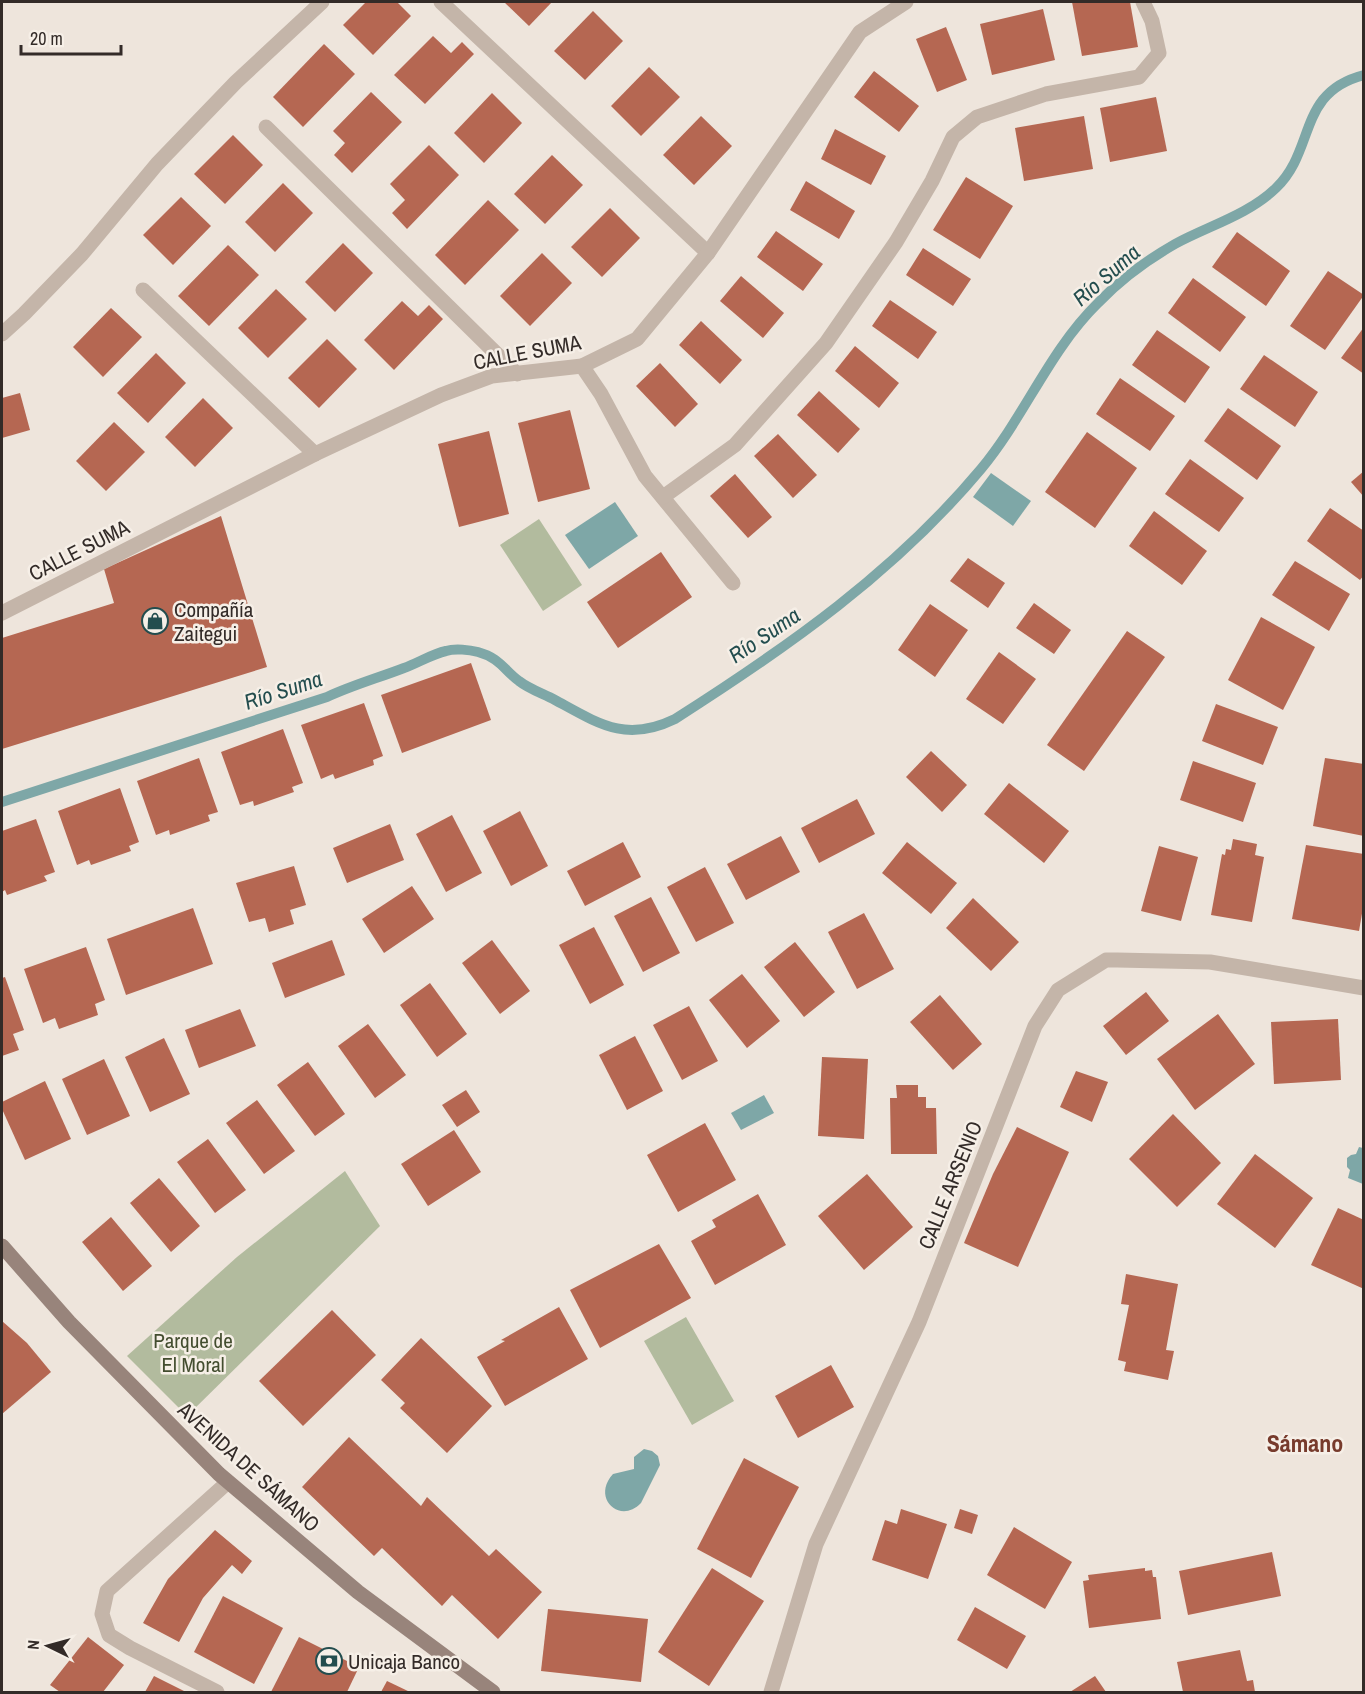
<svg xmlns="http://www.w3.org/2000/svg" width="1365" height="1694" font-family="'Archivo Narrow',sans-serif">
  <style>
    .green { fill: #b2bb9e }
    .water { fill: #7ea7a7 }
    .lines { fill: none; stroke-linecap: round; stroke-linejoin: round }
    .stream { stroke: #7ea7a7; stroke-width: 10 }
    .building { fill: #b56752 }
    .street { stroke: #c4b5a9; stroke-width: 15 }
    .secondary { stroke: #98847b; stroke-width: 15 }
    .labels { text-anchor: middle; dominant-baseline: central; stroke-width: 5; stroke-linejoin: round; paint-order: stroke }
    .street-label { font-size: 21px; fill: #332b28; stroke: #f6efe7 }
    .poi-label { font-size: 21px; fill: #332b28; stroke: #f6efe7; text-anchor: start }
    .park-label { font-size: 21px; fill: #434d2f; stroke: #f6efe7 }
    .water-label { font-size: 22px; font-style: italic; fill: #234d4e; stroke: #f6efe7 }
    .quarter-label { font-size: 24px; font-weight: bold; fill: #773b2c; stroke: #f6efe7 }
  </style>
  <rect width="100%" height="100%" fill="#eee5dc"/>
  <g class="green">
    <polygon points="539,519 582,585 543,611 500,545"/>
    <polygon points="345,1171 380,1226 187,1416 127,1356 237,1257"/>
    <polygon points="686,1317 734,1401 692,1425 644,1341"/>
  </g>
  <g class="water">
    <polygon points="991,473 1031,501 1013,526 973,497"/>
    <polygon points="615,502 638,536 589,569 565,535"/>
    <polygon points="764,1095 774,1113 741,1130 731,1113"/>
    <polygon points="1359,1147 1363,1148 1363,1184 1348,1178 1350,1170 1347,1167 1347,1158 1351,1155 1356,1154"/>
    <path d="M644,1449L652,1451L658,1456L660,1465L641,1503C620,1525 591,1498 613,1474L634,1469V1457Z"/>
  </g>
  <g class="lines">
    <path class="stream" d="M2,802L327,697C353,685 378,678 404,668C418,663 432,654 446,651C455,648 470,650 478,652C500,658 504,670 519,681C529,689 544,694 555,700C599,724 626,743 675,719C788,647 895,572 981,469C1025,416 1049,351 1098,303C1120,280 1147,260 1175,244C1208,226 1248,215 1276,188C1316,150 1297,92 1364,75"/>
  </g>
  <g class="building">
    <polygon points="366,2 397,2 411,16 373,55 343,25"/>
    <polygon points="504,2 552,2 529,26"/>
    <polygon points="1072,2 1130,2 1138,47 1082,56"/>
    <polygon points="1043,9 1055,60 992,75 980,24"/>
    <polygon points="593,11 623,41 585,80 554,51"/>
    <polygon points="946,27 967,80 937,92 916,39"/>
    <polygon points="433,36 451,53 462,42 474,54 425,104 394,75"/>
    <polygon points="324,44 355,74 303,127 273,97"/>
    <polygon points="649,67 680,97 641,136 611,106"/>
    <polygon points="874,71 919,106 899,132 854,97"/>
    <polygon points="371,92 402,122 352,173 334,155 345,143 333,131"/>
    <polygon points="492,93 522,123 484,163 454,133"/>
    <polygon points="1156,97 1167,151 1110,162 1100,108"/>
    <polygon points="701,116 732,146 694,185 663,155"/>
    <polygon points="1084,116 1093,169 1024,181 1015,128"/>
    <polygon points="835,129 886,156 871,185 821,159"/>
    <polygon points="233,135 263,165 225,204 194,174"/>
    <polygon points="429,145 459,175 407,229 392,213 405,200 390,184"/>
    <polygon points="552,155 583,185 545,224 514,194"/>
    <polygon points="966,177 1013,206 980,259 933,230"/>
    <polygon points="806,181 855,211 839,239 790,210"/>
    <polygon points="283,183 313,213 275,252 245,222"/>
    <polygon points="181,197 211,226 173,265 143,235"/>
    <polygon points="488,200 519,230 465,285 435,255"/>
    <polygon points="610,208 640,238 602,277 571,247"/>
    <polygon points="776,231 823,264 803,291 757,257"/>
    <polygon points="1237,232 1290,271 1266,306 1212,267"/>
    <polygon points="343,243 373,273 335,312 305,282"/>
    <polygon points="228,245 259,275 209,326 178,296"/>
    <polygon points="923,248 971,279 953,306 906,275"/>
    <polygon points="542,253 572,283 530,326 500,296"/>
    <polygon points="1328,271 1364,295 1325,350 1290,326"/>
    <polygon points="741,276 784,313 763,338 720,301"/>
    <polygon points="1193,278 1246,317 1220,352 1168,313"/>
    <polygon points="276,289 307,319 268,358 238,328"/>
    <polygon points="890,300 937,332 918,359 872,326"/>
    <polygon points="402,301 418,316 429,305 443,319 394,370 364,340"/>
    <polygon points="111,308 142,337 103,377 73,347"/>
    <polygon points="701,321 742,360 720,384 679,345"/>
    <polygon points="1364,327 1364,374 1341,358"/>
    <polygon points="1157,330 1210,367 1185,403 1132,365"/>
    <polygon points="327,339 357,369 319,408 288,378"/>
    <polygon points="855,346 899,383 879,408 835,371"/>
    <polygon points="156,353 186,383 148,423 117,393"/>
    <polygon points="1264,355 1318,392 1295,427 1240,389"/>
    <polygon points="660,363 698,404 675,427 636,386"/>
    <polygon points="1120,378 1175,416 1150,451 1096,414"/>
    <polygon points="819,391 860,429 838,453 797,415"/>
    <polygon points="20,393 30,430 2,438 2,398"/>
    <polygon points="203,398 233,428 195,467 165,437"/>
    <polygon points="1228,408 1281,446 1257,480 1204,441"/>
    <polygon points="570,410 590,489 538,502 518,423"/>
    <polygon points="114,422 145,452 106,491 76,461"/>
    <polygon points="489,431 509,514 459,527 438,444"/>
    <polygon points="1087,432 1137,468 1095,528 1045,492"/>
    <polygon points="778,434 817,475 793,498 754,456"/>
    <polygon points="1190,459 1244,498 1219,532 1165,494"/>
    <polygon points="1364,471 1364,497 1351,482"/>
    <polygon points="735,474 772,517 748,538 710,496"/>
    <polygon points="1330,508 1364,531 1364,575 1360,580 1307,541"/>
    <polygon points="1154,511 1207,551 1182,585 1129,546"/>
    <polygon points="221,516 267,667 2,749 2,638 114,603 104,569"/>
    <polygon points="661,552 692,597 618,648 587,602"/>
    <polygon points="968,558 1005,583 988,608 950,581"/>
    <polygon points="1295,561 1350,594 1329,631 1272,595"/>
    <polygon points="1034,603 1071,630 1054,654 1016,628"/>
    <polygon points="930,604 968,630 935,677 898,650"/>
    <polygon points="1261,617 1315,647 1283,710 1228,680"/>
    <polygon points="1127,631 1165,657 1084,771 1047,745"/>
    <polygon points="999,652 1036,679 1003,724 966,699"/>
    <polygon points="471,663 491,720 402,753 381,695"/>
    <polygon points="364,703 383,756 373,760 374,765 335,779 333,774 321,779 301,725"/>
    <polygon points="1216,704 1278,727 1263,765 1202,741"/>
    <polygon points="283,729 303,783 292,787 294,792 254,806 253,801 240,805 221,752"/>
    <polygon points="931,751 967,785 942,812 906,777"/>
    <polygon points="199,758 218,812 208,815 210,821 170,835 169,830 156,835 137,781"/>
    <polygon points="1325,758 1364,764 1364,836 1313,826"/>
    <polygon points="1193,761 1256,783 1243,822 1180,800"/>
    <polygon points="1009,783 1069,831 1044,863 984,814"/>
    <polygon points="120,788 139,842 129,846 131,851 91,865 89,860 77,865 58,811"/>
    <polygon points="857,799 875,834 819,863 801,828"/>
    <polygon points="520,811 548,866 511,886 483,831"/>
    <polygon points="452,815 482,873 446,892 416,834"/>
    <polygon points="36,819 55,872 44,876 47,881 7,895 5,890 2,892 2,831"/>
    <polygon points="390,824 404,860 347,883 333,848"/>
    <polygon points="781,836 800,872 746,900 727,864"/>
    <polygon points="1233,839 1257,844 1255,855 1264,857 1252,922 1211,915 1222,854 1225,855 1226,849 1231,850"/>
    <polygon points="623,842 641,877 585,906 567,871"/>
    <polygon points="907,842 957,883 931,914 882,873"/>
    <polygon points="1306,845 1364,854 1364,902 1359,931 1292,919"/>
    <polygon points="1159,846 1198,857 1181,921 1141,911"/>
    <polygon points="294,866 306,905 290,910 294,924 269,932 265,918 249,922 236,883"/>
    <polygon points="705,867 734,923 696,942 667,887"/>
    <polygon points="412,886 434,919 384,953 362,919"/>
    <polygon points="651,897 680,953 643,972 614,916"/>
    <polygon points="973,898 1019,942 991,971 946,928"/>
    <polygon points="193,908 213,964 126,995 107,939"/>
    <polygon points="864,913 894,969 857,989 828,932"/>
    <polygon points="594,927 624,985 590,1004 559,945"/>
    <polygon points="332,940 345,975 285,998 272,963"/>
    <polygon points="492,940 530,991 500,1014 462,963"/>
    <polygon points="795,942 835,992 804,1017 764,967"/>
    <polygon points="86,947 105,1000 95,1004 98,1015 59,1029 55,1018 43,1023 24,969"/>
    <polygon points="742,974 780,1021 747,1048 709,1000"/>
    <polygon points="5,977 24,1030 13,1034 19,1050 2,1056 2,978"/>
    <polygon points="430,983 467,1034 437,1057 400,1005"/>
    <polygon points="1146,992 1169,1021 1126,1055 1103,1026"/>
    <polygon points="940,995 982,1044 953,1070 910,1022"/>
    <polygon points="689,1006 718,1061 682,1080 653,1025"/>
    <polygon points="240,1009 256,1046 199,1068 185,1030"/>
    <polygon points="1218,1014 1255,1064 1195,1110 1157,1059"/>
    <polygon points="1338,1019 1341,1080 1274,1084 1271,1022"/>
    <polygon points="368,1024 406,1075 375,1098 338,1046"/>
    <polygon points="635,1036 663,1091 627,1110 599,1055"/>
    <polygon points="164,1038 190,1094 150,1112 125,1057"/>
    <polygon points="822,1057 868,1059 864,1139 818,1136"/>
    <polygon points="104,1059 130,1116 87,1135 62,1079"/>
    <polygon points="308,1062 345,1114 315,1136 277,1085"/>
    <polygon points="1076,1071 1108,1082 1092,1122 1060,1107"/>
    <polygon points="45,1081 71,1139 25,1160 2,1109 2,1102"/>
    <polygon points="896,1085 918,1085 918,1097 926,1097 926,1108 936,1108 937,1154 891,1154 890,1098 897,1098"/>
    <polygon points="466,1090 480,1112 457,1127 442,1105"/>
    <polygon points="257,1100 295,1151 264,1174 226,1123"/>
    <polygon points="1173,1114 1221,1163 1177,1207 1129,1159"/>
    <polygon points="705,1123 736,1180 678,1212 647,1155"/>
    <polygon points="1017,1127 1069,1152 1018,1267 964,1243 993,1174"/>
    <polygon points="454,1130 481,1172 428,1206 401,1164"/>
    <polygon points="208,1139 246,1190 215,1213 177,1162"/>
    <polygon points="1255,1154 1313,1198 1275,1248 1217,1204"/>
    <polygon points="867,1174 913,1227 864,1270 818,1216"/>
    <polygon points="159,1178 200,1226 171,1252 130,1203"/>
    <polygon points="758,1194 786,1245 715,1285 691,1241 716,1227 712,1220"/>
    <polygon points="1338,1208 1364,1220 1364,1289 1311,1265"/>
    <polygon points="111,1217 152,1266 123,1291 82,1242"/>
    <polygon points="659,1244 691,1298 600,1348 570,1290"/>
    <polygon points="1126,1274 1178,1284 1166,1350 1174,1351 1168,1380 1124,1371 1126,1362 1118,1360 1129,1305 1121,1304"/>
    <polygon points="559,1307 588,1359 505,1406 477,1357 505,1341 501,1340"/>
    <polygon points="332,1310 376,1355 303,1426 259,1381"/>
    <polygon points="2,1321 27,1343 51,1372 2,1414"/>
    <polygon points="421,1338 492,1406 447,1453 400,1408 405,1403 381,1380"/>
    <polygon points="831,1365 854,1407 798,1438 775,1396"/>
    <polygon points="349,1437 421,1506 427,1497 489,1556 496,1549 542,1592 498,1639 452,1595 442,1606 382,1548 374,1556 302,1487"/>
    <polygon points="744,1458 799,1487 751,1578 697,1549"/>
    <polygon points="901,1509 947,1524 928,1579 872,1560 885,1520 897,1524"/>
    <polygon points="960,1509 978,1515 972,1534 954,1528"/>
    <polygon points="1014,1527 1072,1562 1045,1609 987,1575"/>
    <polygon points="215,1530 252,1561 242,1574 232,1565 203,1598 179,1642 143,1623 168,1579"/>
    <polygon points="1272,1552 1281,1596 1188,1615 1179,1571"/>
    <polygon points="712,1568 764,1601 709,1686 658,1652"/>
    <polygon points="1145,1568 1145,1571 1152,1570 1153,1577 1156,1577 1161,1619 1089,1628 1083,1581 1089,1580 1088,1575"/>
    <polygon points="223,1596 283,1628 254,1684 194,1652"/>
    <polygon points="975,1607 1026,1636 1007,1669 957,1640"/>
    <polygon points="548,1609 648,1619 641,1682 541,1671"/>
    <polygon points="88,1637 124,1665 103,1692 60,1692 50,1685"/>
    <polygon points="299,1637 359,1667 347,1692 271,1692"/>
    <polygon points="1240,1650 1247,1681 1253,1680 1255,1692 1183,1692 1177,1662"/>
    <polygon points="154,1676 186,1692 145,1692"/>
    <polygon points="1095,1676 1106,1692 1070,1692"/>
    <polygon points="387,1681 410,1692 381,1692"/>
  </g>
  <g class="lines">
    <g class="street">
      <polyline points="441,2 708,253"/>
      <polyline points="266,127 517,374"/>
      <polyline points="143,290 315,454"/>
      <polyline points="2,334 24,314 82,254 157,164 236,82 322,2"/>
      <polyline points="582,366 601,394 645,476 733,583"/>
      <polyline points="663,497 735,445 826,343 896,242 932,181 953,137 977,117 1046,94 1139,77 1159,53 1152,21 1143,2"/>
      <polyline points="2,613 315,454 441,395 492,376 582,366 637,339 708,253 860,32 906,2"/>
      <polyline points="217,1692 130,1648 109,1635 102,1614 107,1591 228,1482"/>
      <polyline points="771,1692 816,1544 919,1322 1035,1026 1058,990 1106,960 1117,960 1210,962 1364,988"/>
    </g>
    <polyline class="secondary" points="2,1246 69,1322 219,1474 358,1592 493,1692"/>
  </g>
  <defs>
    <symbol id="shop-ring" viewBox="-11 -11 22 22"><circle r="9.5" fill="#f6efe7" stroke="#234d4e" stroke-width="1.5"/><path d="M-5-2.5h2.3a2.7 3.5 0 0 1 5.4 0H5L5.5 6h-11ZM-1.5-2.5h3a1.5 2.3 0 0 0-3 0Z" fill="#234d4e"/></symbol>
    <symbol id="bank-ring" viewBox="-11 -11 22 22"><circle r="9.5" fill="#f6efe7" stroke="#234d4e" stroke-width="1.5"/><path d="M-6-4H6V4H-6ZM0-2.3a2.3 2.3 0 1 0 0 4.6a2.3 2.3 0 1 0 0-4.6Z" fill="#234d4e"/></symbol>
  </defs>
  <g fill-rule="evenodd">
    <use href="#shop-ring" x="140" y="606" width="30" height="30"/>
    <use href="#bank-ring" x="314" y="1646" width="30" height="30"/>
  </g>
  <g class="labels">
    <g class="street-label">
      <text transform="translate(527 352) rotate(-11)">CALLE SUMA</text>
      <text transform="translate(79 550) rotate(-27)">CALLE SUMA</text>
      <text transform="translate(950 1185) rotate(-68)">CALLE ARSENIO</text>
      <text transform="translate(249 1467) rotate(42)">AVENIDA DE SÁMANO</text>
    </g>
    <g class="poi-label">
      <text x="174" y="609">Compañía<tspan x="174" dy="24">Zaitegui</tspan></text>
      <text x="348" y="1661">Unicaja Banco</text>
    </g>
    <g class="park-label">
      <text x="193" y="1340">Parque de<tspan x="193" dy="24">El Moral</tspan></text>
    </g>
    <g class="water-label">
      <text transform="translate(1106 275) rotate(-41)">Río Suma</text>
      <text transform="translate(764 635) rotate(-34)">Río Suma</text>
      <text transform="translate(283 690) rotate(-18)">Río Suma</text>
    </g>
    <g class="quarter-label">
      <text x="1305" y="1443">Sámano</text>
    </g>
  </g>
  <rect width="1365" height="1694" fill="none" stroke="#332b28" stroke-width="6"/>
  <g transform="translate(48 1646) rotate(275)" stroke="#f6efe7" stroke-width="4.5" paint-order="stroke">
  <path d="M0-4.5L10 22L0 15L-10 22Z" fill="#332b28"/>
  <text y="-9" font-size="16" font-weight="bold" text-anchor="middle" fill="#332b28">N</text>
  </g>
  <path d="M21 45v9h100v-9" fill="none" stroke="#332b28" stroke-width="3"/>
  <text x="30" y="45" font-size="18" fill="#332b28" stroke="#f6efe7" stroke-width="4.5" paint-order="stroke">20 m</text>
</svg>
